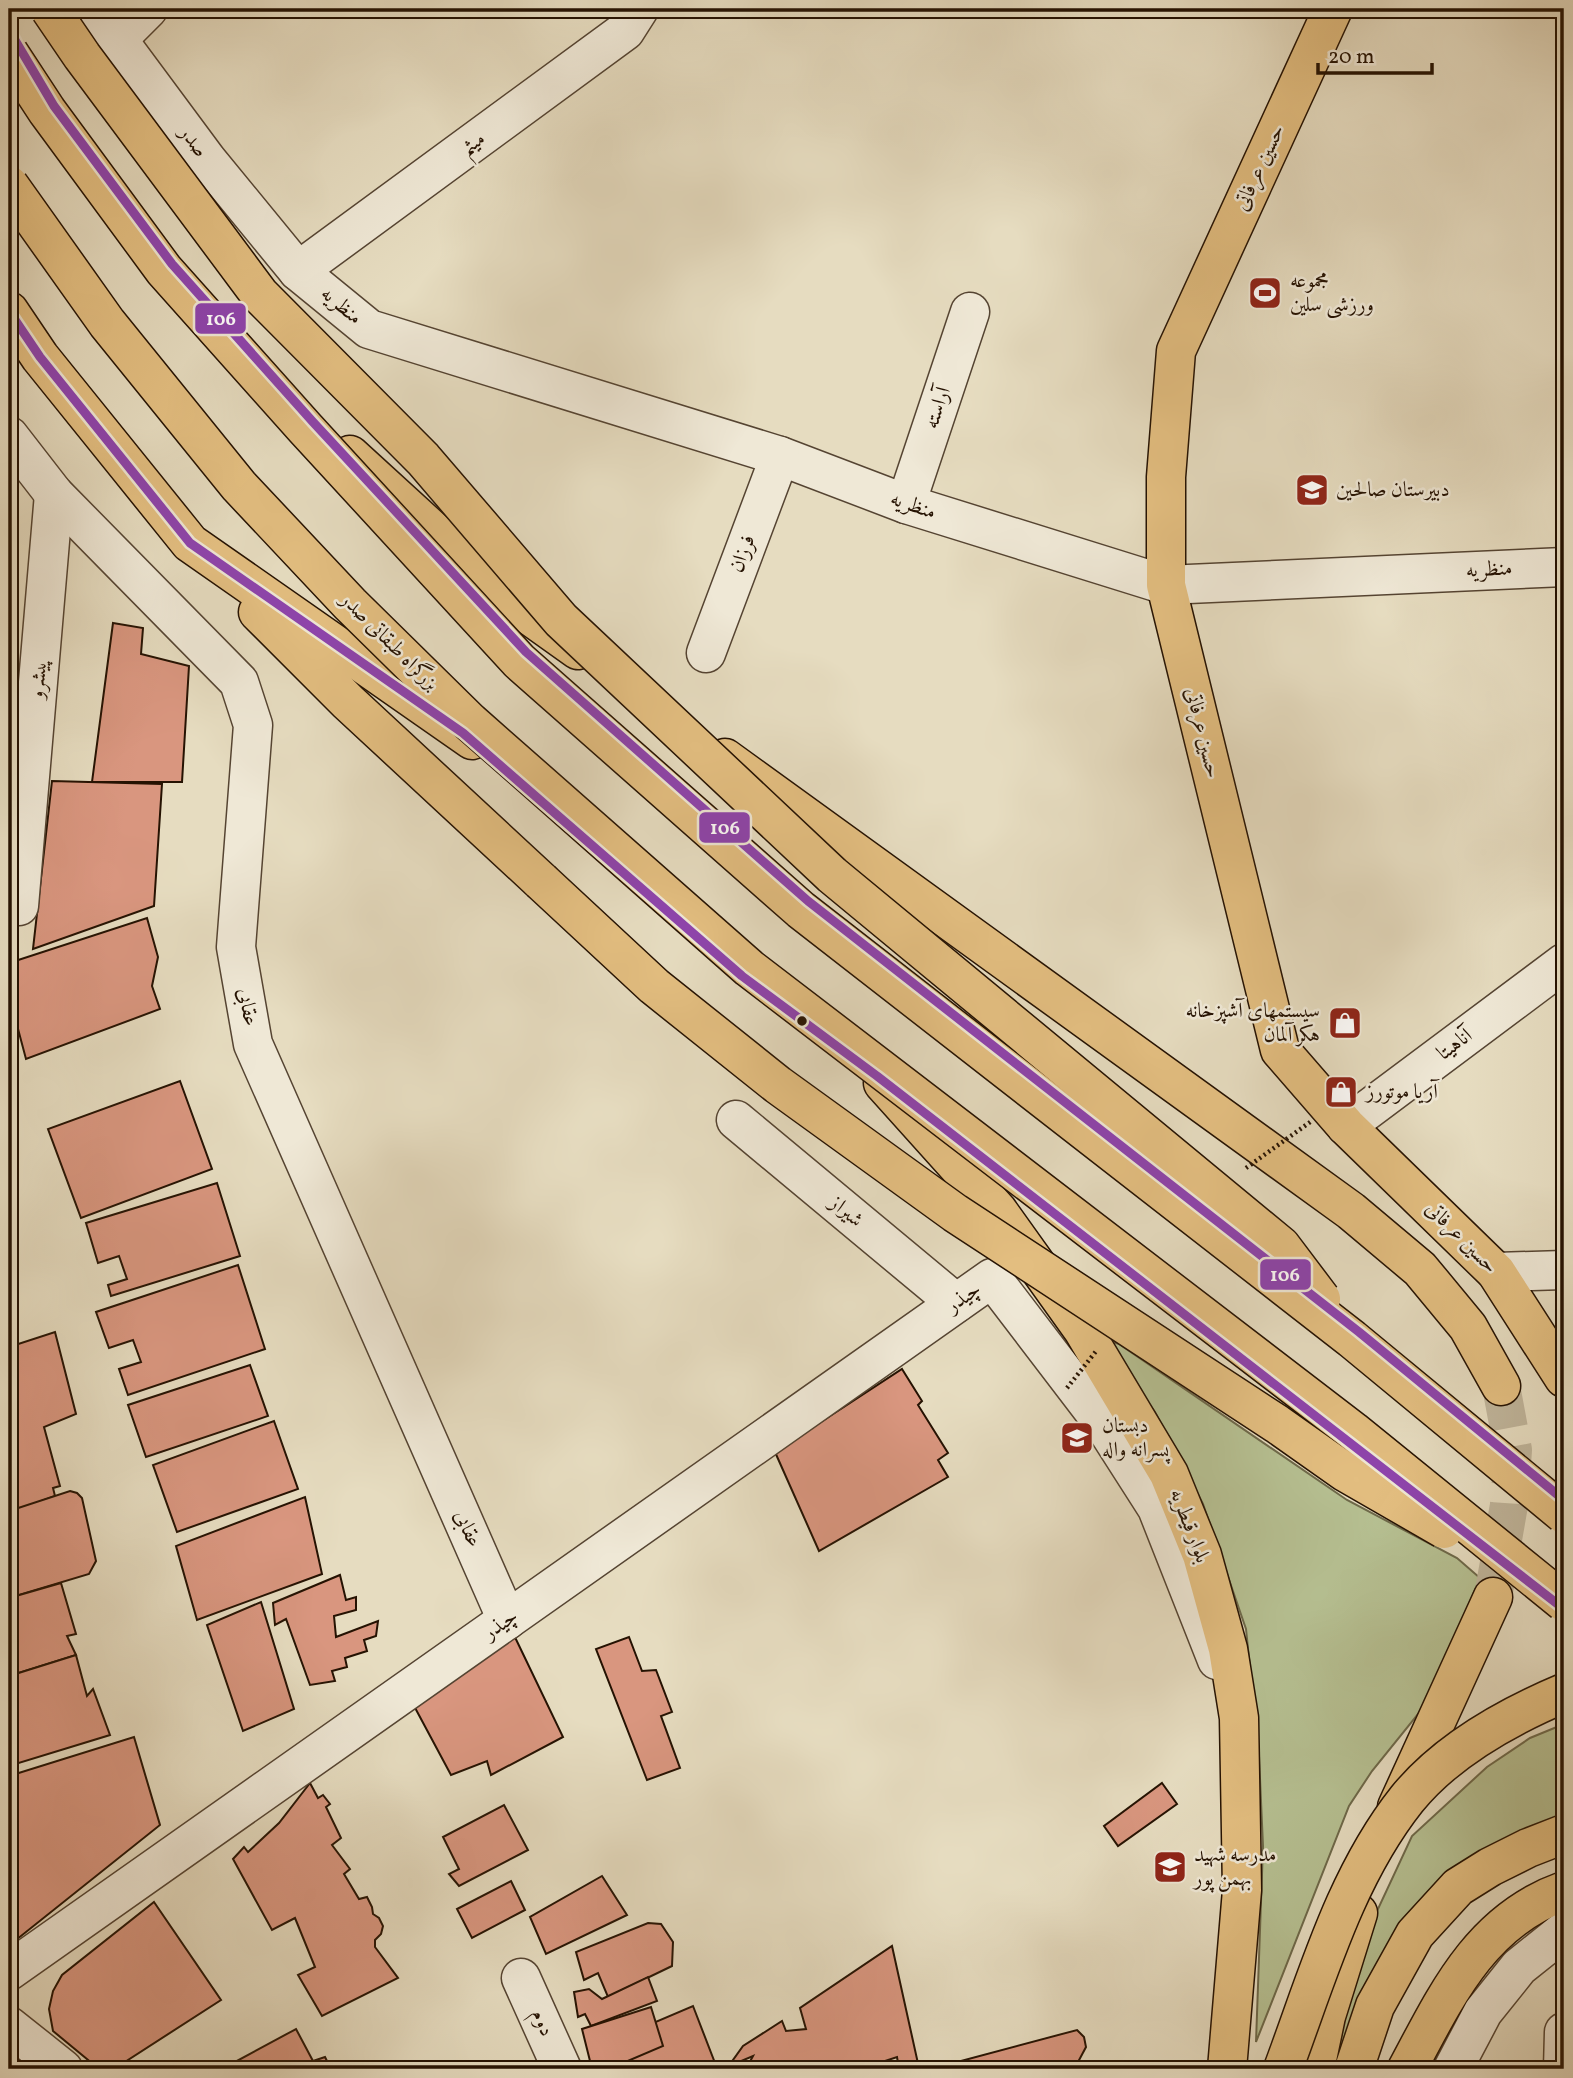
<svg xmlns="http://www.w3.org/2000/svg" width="1573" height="2078" font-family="Vollkorn,Amiri,serif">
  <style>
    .green { fill: #b6c092; stroke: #6e694a; stroke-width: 2 }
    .building { fill: #d9967f; stroke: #251202; stroke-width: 2 }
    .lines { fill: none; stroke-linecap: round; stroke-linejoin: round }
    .major-tunnel { stroke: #bfb49a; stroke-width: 38; stroke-dasharray: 38 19; stroke-linecap: butt }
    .minor-casing { stroke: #554432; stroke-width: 41 }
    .major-casing { stroke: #251202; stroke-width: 41 }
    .highway-casing { stroke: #251202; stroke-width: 41 }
    .minor { stroke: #efe8d6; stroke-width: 38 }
    .major { stroke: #e3be80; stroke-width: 38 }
    .highway { stroke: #e3be80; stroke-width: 38 }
    .highway-bridge-casing { stroke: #251202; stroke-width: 41; stroke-linecap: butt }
    .path-bridge { stroke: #251202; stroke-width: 4.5; stroke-dasharray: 2 3.5; stroke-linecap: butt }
    .highway-bridge { stroke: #e3be80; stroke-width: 38 }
    .bus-1-casing { stroke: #efe8d6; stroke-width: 14 }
    .bus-1 { stroke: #8e44ad; stroke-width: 9 }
    .bus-dot { fill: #251202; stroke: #efe8d6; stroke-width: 2.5 }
    .labels { text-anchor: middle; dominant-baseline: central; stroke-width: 5; stroke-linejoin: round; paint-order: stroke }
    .street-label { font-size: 21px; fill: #251202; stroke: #efe8d6 }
    .poi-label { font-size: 21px; fill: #251202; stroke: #efe8d6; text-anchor: start }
    .line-badge { stroke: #efe8d6; stroke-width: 2.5 }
    .badge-label { font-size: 19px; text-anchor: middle; font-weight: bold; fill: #fff }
  </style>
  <rect width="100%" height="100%" fill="#e6dcc0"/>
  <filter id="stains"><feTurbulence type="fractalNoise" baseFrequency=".00286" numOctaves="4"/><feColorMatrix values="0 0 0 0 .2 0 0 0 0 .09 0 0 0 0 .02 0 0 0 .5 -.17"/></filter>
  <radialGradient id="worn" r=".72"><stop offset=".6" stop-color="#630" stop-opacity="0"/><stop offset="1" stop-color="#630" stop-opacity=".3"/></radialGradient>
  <g class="green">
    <polygon points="1088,1334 1119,1344 1347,1500 1457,1558 1480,1578 1427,1703 1372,1771 1349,1806 1256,2042 1263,1846 1259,1756 1246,1629 1203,1504 1155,1412 1122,1367"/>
    <polygon points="1564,1724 1564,1821 1484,1854 1342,2069 1331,2069 1356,1956 1412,1836 1487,1767 1530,1738"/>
  </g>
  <g class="building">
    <polygon points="113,623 143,628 141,654 189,666 182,782 92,782"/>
    <polygon points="52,781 162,784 154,906 33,949"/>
    <polygon points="147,918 158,957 152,986 160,1009 26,1059 9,995 9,963"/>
    <polygon points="180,1081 212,1169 81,1218 48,1129"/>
    <polygon points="217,1183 240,1256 111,1296 108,1285 127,1279 119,1256 98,1263 86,1223"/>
    <polygon points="238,1265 265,1349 128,1395 119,1369 141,1362 133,1340 109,1348 96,1312"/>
    <polygon points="55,1332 76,1414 44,1427 60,1486 53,1488 55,1496 9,1513 9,1347"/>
    <polygon points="250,1365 268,1416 146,1457 128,1405"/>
    <polygon points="902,1369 922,1401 918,1405 948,1453 938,1460 948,1477 819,1551 775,1452"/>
    <polygon points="274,1421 298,1489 177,1532 153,1465"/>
    <polygon points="70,1491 77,1493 82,1498 96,1561 89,1574 9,1598 9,1511"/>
    <polygon points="305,1497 322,1574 197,1620 176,1546"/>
    <polygon points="340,1575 346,1600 356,1597 356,1610 334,1616 336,1637 378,1621 376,1636 364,1640 367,1651 345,1658 347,1667 332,1671 335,1681 310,1685 286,1619 275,1625 273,1603"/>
    <polygon points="61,1583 76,1634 67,1636 76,1655 9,1676 9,1598"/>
    <polygon points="261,1602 294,1709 243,1731 207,1625"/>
    <polygon points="512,1631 563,1737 491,1775 487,1761 451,1775 413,1704"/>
    <polygon points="629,1637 642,1671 656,1670 672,1712 661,1716 680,1768 647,1780 596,1649"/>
    <polygon points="76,1655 87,1696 93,1689 110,1735 9,1766 9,1676"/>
    <polygon points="134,1737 160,1825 16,1940 9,1938 9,1776"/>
    <polygon points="310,1783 318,1798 323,1795 330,1804 326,1807 341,1838 332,1845 350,1869 344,1874 359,1899 367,1897 372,1907 373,1914 379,1918 383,1926 381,1934 375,1940 375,1947 398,1978 322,2016 298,1975 315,1967 295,1918 272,1930 233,1859 244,1847 248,1852 279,1823"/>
    <polygon points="1162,1783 1177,1804 1118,1846 1104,1826"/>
    <polygon points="504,1805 528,1850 459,1886 449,1874 459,1869 443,1837"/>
    <polygon points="602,1876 627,1915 546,1954 530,1917"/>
    <polygon points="511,1881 525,1910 472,1938 457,1909"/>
    <polygon points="154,1902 221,2000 114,2069 99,2069 53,2031 49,2009 53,1991 62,1975"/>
    <polygon points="648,1923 661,1924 673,1942 672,1966 608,1997 598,1973 584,1980 576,1952"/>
    <polygon points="892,1946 919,2068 899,2069 897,2057 876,2064 877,2069 746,2069 753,2056 741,2061 735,2069 728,2067 743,2046 782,2021 786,2031 806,2029 800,2008"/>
    <polygon points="648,1977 657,2001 591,2026 585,2014 578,2017 574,1992 589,1989 602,1999"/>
    <polygon points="693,2006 715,2063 704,2069 612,2069 604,2044"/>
    <polygon points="651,2007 663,2046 609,2069 592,2069 582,2029"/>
    <polygon points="296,2029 313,2061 325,2057 331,2069 222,2069"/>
    <polygon points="1077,2030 1084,2037 1086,2047 1078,2062 1086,2066 1085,2069 931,2069"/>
  </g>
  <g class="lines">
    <polyline class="major-tunnel" points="1493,1597 1509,1505 1513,1450 1501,1386"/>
    <defs>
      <g id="minor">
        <polyline points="95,9 207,160 298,271 369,329 780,456 906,504 1166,585 1564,567"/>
        <polyline points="117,40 148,9"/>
        <polyline points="298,271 625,31 639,9"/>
        <polyline points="9,436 54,494 239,682 253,725 236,947 253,1044 507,1620"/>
        <polyline points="906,504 970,312"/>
        <polyline points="706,653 780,456"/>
        <polyline points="19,906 54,494"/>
        <polyline points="736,1120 956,1303"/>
        <polyline points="1346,1126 1564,963"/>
        <polyline points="1496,1272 1564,1270"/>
        <polyline points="9,1971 992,1278 1102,1422 1157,1508 1217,1660"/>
        <polyline points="521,1978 562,2069"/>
        <polyline points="9,2026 63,2069"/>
        <polyline points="1453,2069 1483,2012 1519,1967 1564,1931"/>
        <polyline points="1563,2069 1564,2032"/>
      </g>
      <g id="major">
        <polyline points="1333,9 1176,351 1166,477 1166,585 1280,1050 1346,1126 1496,1272 1564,1378"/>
        <polyline points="350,455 512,603 578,650"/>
        <polyline points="725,758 1351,1211 1420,1269 1468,1327 1501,1386"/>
        <polyline points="883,1083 998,1211 1083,1330 1169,1474 1202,1555 1228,1649 1239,1718 1242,1890 1227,2069"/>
        <polyline points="1397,1807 1493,1597"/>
        <polyline points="1315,2069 1326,2016 1358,1913"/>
        <polyline points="1354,2069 1375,2006 1415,1934 1458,1887 1490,1867 1528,1848 1564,1834"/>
        <path d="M1407,2069C1446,1996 1480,1921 1564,1891"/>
      </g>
      <g id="highway">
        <polyline points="9,311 40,357 190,543 472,740"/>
        <polyline points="258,612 348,702 541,881"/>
      </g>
    </defs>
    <use href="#minor" class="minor-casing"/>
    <use href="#major" class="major-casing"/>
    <use href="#highway" class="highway-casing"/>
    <use href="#minor" class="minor"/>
    <use href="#major" class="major"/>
    <use href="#highway" class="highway"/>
    <defs>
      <g id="highway-bridge">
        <polyline points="50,9 82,56 260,295 423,459 561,620 832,875 1281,1246 1321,1299"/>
        <polyline points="9,53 47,111 164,270 305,428 519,661 801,910 1352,1339 1564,1514"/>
        <polyline points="9,185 107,323 239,486 350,604 470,722 749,968 1353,1431 1564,1602"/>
        <polyline points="541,881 654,986 778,1085 955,1213 1277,1424 1345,1472 1444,1529"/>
        <path d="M1283,2069C1317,1978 1345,1877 1407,1799C1447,1750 1507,1717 1564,1693"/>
      </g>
    </defs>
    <use href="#highway-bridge" class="highway-bridge-casing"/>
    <g class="path-bridge">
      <polyline points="1246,1168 1313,1120"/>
      <polyline points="1067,1388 1097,1350"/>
    </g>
    <use href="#highway-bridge" class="highway-bridge"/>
    <defs>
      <g id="bus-1">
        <polyline points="9,30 54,106 172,264 313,422 526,652 808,901 1359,1332 1564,1500"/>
        <polyline points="9,311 40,357 190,543 463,733 742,976 877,1076 1564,1609"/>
      </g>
    </defs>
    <use href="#bus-1" class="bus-1-casing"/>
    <use href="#bus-1" class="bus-1"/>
  </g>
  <defs>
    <symbol id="stadium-square" viewBox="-11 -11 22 22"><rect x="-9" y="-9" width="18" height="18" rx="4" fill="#8f2418" stroke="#efe8d6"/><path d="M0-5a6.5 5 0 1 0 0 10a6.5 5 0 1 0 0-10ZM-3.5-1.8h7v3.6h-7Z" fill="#fff"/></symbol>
    <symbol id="school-square" viewBox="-11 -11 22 22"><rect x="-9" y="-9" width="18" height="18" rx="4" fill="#8f2418" stroke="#efe8d6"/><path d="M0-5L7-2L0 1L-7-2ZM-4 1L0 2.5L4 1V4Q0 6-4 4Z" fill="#fff"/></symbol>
    <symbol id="shop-square" viewBox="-11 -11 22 22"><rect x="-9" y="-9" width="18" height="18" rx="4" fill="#8f2418" stroke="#efe8d6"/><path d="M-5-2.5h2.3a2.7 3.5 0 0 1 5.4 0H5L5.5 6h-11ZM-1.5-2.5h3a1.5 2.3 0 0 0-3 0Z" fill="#fff"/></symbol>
  </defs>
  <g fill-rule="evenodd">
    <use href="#stadium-square" x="1246" y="274" width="38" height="38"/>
    <use href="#school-square" x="1293" y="471" width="38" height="38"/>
    <use href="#shop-square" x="1326" y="1004" width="38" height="38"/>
    <use href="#shop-square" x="1322" y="1073" width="38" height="38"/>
    <use href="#school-square" x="1058" y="1419" width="38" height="38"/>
    <use href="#school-square" x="1151" y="1848" width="38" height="38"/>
  </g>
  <circle class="bus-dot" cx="802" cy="1021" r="6"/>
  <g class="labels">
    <g class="street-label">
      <text transform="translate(193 142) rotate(53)">صدر</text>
      <text transform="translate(473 144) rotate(-36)">میثم</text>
      <text transform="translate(1260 168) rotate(-65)">حسین عرفاتی</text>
      <text transform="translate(341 306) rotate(40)">منظریه</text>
      <text transform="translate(938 408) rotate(-71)">آراسته</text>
      <text transform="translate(913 506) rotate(19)">منظریه</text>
      <text transform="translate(743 554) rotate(-69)">فرزان</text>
      <text transform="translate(1489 570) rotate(-3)">منظریه</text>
      <text transform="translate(389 642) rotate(45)">بزرگراه طبقاتی صدر</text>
      <text transform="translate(39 679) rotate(-85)">پیشرو</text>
      <text transform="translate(1202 733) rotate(76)">حسین عرفاتی</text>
      <text transform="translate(247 1007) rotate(80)">عقابی</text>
      <text transform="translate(1455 1045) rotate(-37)">آناهیتا</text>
      <text transform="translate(846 1212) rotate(40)">شیراز</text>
      <text transform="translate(1461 1238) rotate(45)">حسین عرفاتی</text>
      <text transform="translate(964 1298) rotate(-35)">چیذر</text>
      <text transform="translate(1189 1526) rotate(69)">بلوار قیطریه</text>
      <text transform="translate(467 1529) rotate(66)">عقابی</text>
      <text transform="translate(501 1625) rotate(-35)">چیذر</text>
      <text transform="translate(542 2023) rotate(66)">دوم</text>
    </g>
    <g class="poi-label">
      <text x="1290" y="281">مجموعه<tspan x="1290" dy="24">ورزشی سلین</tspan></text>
      <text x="1336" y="490">دبیرستان صالحین</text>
      <text x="1320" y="1011" text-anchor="end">سیستمهای آشپزخانه<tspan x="1320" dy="24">هکر آلمان</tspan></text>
      <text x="1366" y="1092">آریا موتورز</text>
      <text x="1102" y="1426">دبستان<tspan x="1102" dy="24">پسرانه واله</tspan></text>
      <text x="1194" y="1855">مدرسه شهید<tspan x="1194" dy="24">بهمن پور</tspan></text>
    </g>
  </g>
  <g class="line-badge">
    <rect x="194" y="302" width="53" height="33" rx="7" fill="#8e44ad"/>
    <rect x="698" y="811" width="53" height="33" rx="7" fill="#8e44ad"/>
    <rect x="1259" y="1258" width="53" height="33" rx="7" fill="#8e44ad"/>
  </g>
  <g class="badge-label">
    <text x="221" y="325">106</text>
    <text x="725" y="834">106</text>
    <text x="1285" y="1281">106</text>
  </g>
  <rect width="1573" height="2078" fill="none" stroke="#e6dcc0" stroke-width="35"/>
  <rect x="10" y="10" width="1552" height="2057" fill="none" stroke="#251202" stroke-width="3.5"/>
  <rect x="18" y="18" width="1538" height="2043" fill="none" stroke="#251202" stroke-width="2"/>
  <path d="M1318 63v10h114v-10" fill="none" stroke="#251202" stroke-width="3.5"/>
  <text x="1328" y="63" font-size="21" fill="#251202" stroke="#efe8d6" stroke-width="5" paint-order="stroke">20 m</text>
  <rect width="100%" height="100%" filter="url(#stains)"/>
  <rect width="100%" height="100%" fill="url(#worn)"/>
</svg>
